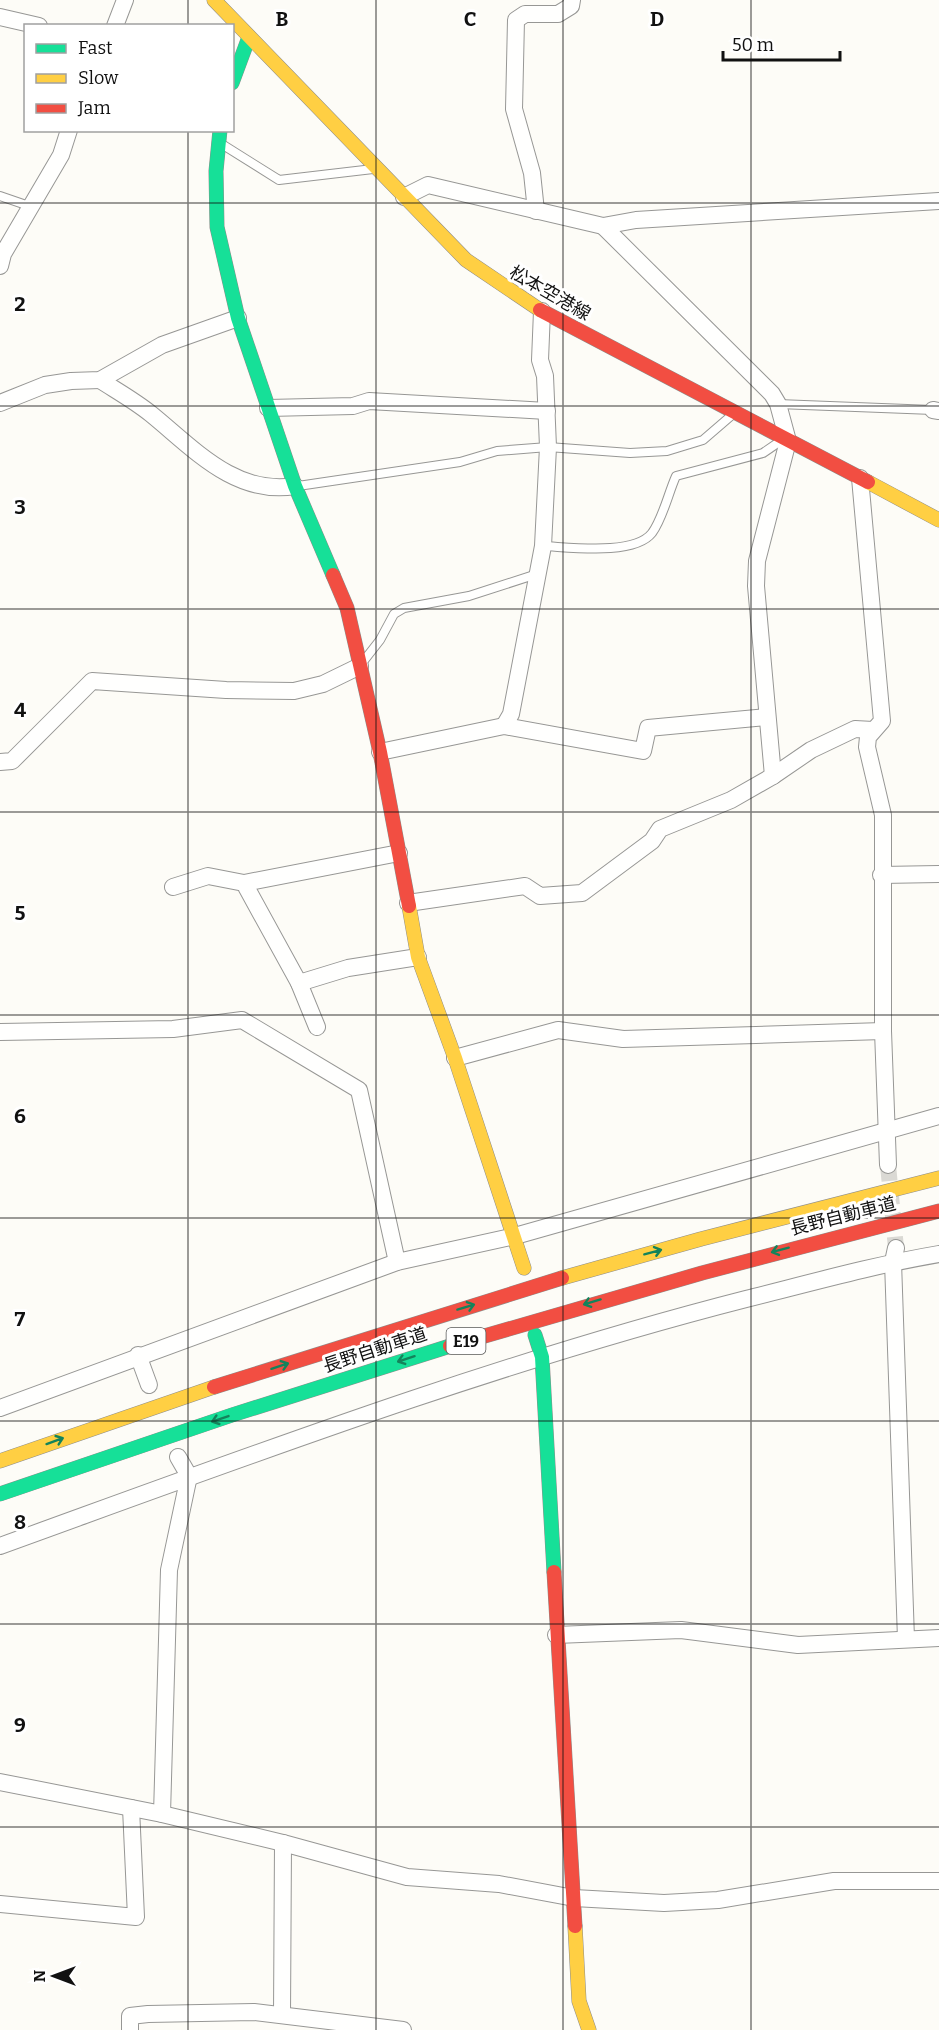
<svg xmlns="http://www.w3.org/2000/svg" width="939" height="2030" font-family="Bitter,'Noto Sans JP',serif">
  <style>
    .lines { fill: none; stroke-linecap: round; stroke-linejoin: round }
    .street-tunnel { stroke: #dad9d4; stroke-width: 16; stroke-dasharray: 16 8; stroke-linecap: butt }
    .lane-casing { stroke: #979795; stroke-width: 10 }
    .street-casing { stroke: #979795; stroke-width: 18 }
    .fast-casing { stroke: #8e8d8b; stroke-width: 15 }
    .slow-casing { stroke: #8e8d8b; stroke-width: 15 }
    .jam-casing { stroke: #8e8d8b; stroke-width: 15 }
    .lane { stroke: #fffffe; stroke-width: 8 }
    .street { stroke: #fffffe; stroke-width: 16 }
    .fast { stroke: #16e098; stroke-width: 14 }
    .slow { stroke: #ffcf43; stroke-width: 14 }
    .jam { stroke: #f24e42; stroke-width: 14 }
    .oneway { stroke: #14835b }
    .grid { fill: none; stroke: #111; stroke-width: 1.5; stroke-opacity: 0.55 }
    .labels { text-anchor: middle; dominant-baseline: central; stroke-width: 6; stroke-linejoin: round; paint-order: stroke }
    .shield { fill: #fff; stroke: #585858; stroke-width: 1.5 }
    .shield-label { font-size: 16px; font-weight: bold; fill: #111 }
    .street-label { font-size: 18px; fill: #111; stroke: #fff }
    .grid-label { font-size: 20px; text-anchor: middle; font-weight: bold; fill: #111; stroke: #fff; stroke-width: 6; stroke-linejoin: round; paint-order: stroke }
  </style>
  <rect width="100%" height="100%" fill="#fdfcf7"/>
  <g class="lines">
    <polyline class="street-tunnel" points="888,1165 896,1248"/>
    <defs>
      <g id="lane">
        <polyline points="220,143 279,180 373,169"/>
        <polyline points="0,196 32,207"/>
        <polyline points="778,404 933,410"/>
        <polyline points="298,486 460,462 497,451 548,447 630,453 667,451 703,440 732,415"/>
        <path d="M543,546C569,547 634,556 652,533C663,518 668,494 676,476L763,453L782,440"/>
        <polyline points="362,663 380,640 394,614 404,608 469,596 537,574"/>
      </g>
      <g id="street">
        <polyline points="0,17 39,26"/>
        <polyline points="115,26 125,0"/>
        <polyline points="404,197 428,185 603,226 636,220 939,201"/>
        <polyline points="536,211 532,173 514,109 516,20 525,14 558,14 571,6 572,0"/>
        <polyline points="603,226 772,394 778,404 788,441 757,561 756,586 773,776"/>
        <polyline points="0,266 3,254 61,155 69,130"/>
        <path d="M100,380C117,391 135,401 151,414C193,448 235,496 295,486"/>
        <polyline points="0,403 45,385 71,381 100,380 162,345 238,318"/>
        <polyline points="268,408 353,406 369,401 547,411"/>
        <polyline points="933,410 939,411"/>
        <polyline points="860,478 882,721 868,737 867,747 883,815 883,1031 888,1165"/>
        <polyline points="504,726 511,714 543,546 548,447 545,376 540,360 542,311"/>
        <polyline points="380,752 504,726 643,751 648,728 767,717"/>
        <polyline points="0,762 12,761 92,681 226,690 294,691 323,684 360,666"/>
        <polyline points="881,875 939,874"/>
        <polyline points="244,883 399,853"/>
        <polyline points="173,887 208,876 244,883 299,983 317,1027"/>
        <polyline points="408,903 525,886 540,896 582,893 652,841 660,829 731,800 773,776 811,750 855,729 873,730"/>
        <polyline points="299,983 348,968 418,957"/>
        <polyline points="0,1032 173,1029 242,1020 359,1090 397,1262"/>
        <polyline points="455,1058 558,1030 623,1039 883,1031"/>
        <polyline points="896,1248 893,1262 906,1639"/>
        <polyline points="138,1355 149,1385"/>
        <polyline points="0,1408 397,1262 515,1236 939,1116"/>
        <path d="M0,1546C246,1457 492,1364 746,1299C810,1283 874,1265 939,1254"/>
        <polyline points="556,1635 681,1630 798,1645 939,1638"/>
        <polyline points="0,1782 162,1814 283,1843 407,1877 499,1884 574,1898 664,1903 718,1900 834,1881 939,1881"/>
        <polyline points="162,1814 169,1570 189,1476 178,1457"/>
        <polyline points="0,1904 136,1917 131,1808"/>
        <polyline points="282,2015 283,1843"/>
        <polyline points="130,2030 130,2016 148,2014 254,2012 403,2030"/>
      </g>
      <g id="fast">
        <polyline points="232,83 249,37"/>
        <polyline points="220,130 216,171 217,227 238,318 295,486 333,575"/>
        <polyline points="535,1335 542,1357 554,1572"/>
        <polyline points="0,1494 232,1415 450,1346"/>
      </g>
      <g id="slow">
        <polyline points="214,0 466,260 540,310"/>
        <polyline points="868,482 939,520"/>
        <polyline points="409,906 418,957 455,1058 524,1268"/>
        <polyline points="562,1278 701,1239 939,1178"/>
        <polyline points="0,1461 214,1387"/>
        <polyline points="575,1926 579,2001 589,2030"/>
      </g>
      <g id="jam">
        <polyline points="540,310 868,482"/>
        <polyline points="333,575 347,608 380,752 409,906"/>
        <polyline points="450,1346 702,1273 939,1211"/>
        <polyline points="214,1387 562,1278"/>
        <polyline points="554,1572 575,1926"/>
      </g>
    </defs>
    <use href="#lane" class="lane-casing"/>
    <use href="#street" class="street-casing"/>
    <use href="#fast" class="fast-casing"/>
    <use href="#slow" class="slow-casing"/>
    <use href="#jam" class="jam-casing"/>
    <use href="#lane" class="lane"/>
    <use href="#street" class="street"/>
    <use href="#fast" class="fast"/>
    <use href="#slow" class="slow"/>
    <use href="#jam" class="jam"/>
  </g>
  <defs><path id="oneway-shaft" d="M-6 0H5M1.5-3L5.5 0L1.5 3" fill="none" stroke-width="1.6" stroke-linecap="round" stroke-linejoin="round" transform="scale(1.5)"/></defs>
  <g class="oneway">
    <use href="#oneway-shaft" transform="translate(780 1250) rotate(165)"/>
    <use href="#oneway-shaft" transform="translate(653 1252) rotate(-15)"/>
    <use href="#oneway-shaft" transform="translate(592 1302) rotate(163)"/>
    <use href="#oneway-shaft" transform="translate(466 1307) rotate(-17)"/>
    <use href="#oneway-shaft" transform="translate(406 1359) rotate(162)"/>
    <use href="#oneway-shaft" transform="translate(280 1366) rotate(-18)"/>
    <use href="#oneway-shaft" transform="translate(220 1419) rotate(161)"/>
    <use href="#oneway-shaft" transform="translate(55 1441) rotate(-20)"/>
  </g>
  <path class="grid" d="M188,0V26M376,0V2030M563,0V2030M751,0V2030M188,130V2030M0,203H939M0,406H939M0,609H939M0,812H939M0,1015H939M0,1218H939M0,1421H939M0,1624H939M0,1827H939"/>
  <g class="labels">
    <rect class="shield" x="446.5" y="1328" width="39" height="26" rx="4.5"/>
    <g class="shield-label">
      <text x="466" y="1341">E19</text>
    </g>
    <g class="street-label">
      <text transform="translate(550 293) rotate(30)">松本空港線</text>
      <text transform="translate(843 1216) rotate(-14)">長野自動車道</text>
      <text transform="translate(375 1350) rotate(-18)">長野自動車道</text>
    </g>
  </g>
  <g class="grid-label">
    <text x="282" y="26">B</text>
    <text x="470" y="26">C</text>
    <text x="657" y="26">D</text>
    <text x="20" y="311">2</text>
    <text x="20" y="514">3</text>
    <text x="20" y="717">4</text>
    <text x="20" y="920">5</text>
    <text x="20" y="1123">6</text>
    <text x="20" y="1326">7</text>
    <text x="20" y="1529">8</text>
    <text x="20" y="1732">9</text>
  </g>
  <rect x="24" y="24" width="210" height="108" fill="#ffffff" stroke="#a0a0a0" stroke-width="1.5"/>
  <rect x="36" y="44" width="30" height="9" fill="#16e098" stroke="#a0a0a0" stroke-width="1.5"/>
  <text x="78" y="54" font-size="18" fill="#111111">Fast</text>
  <rect x="36" y="74" width="30" height="9" fill="#ffcf43" stroke="#a0a0a0" stroke-width="1.5"/>
  <text x="78" y="84" font-size="18" fill="#111111">Slow</text>
  <rect x="36" y="104" width="30" height="9" fill="#f24e42" stroke="#a0a0a0" stroke-width="1.5"/>
  <text x="78" y="114" font-size="18" fill="#111111">Jam</text>
  <g transform="translate(54 1976) rotate(270)" stroke="#ffffff" stroke-width="4.5" paint-order="stroke">
  <path d="M0-4.5L10 22L0 15L-10 22Z" fill="#111111"/>
  <text y="-9" font-size="16" font-weight="bold" text-anchor="middle" fill="#111111">N</text>
  </g>
  <path d="M723 51v9h117v-9" fill="none" stroke="#111111" stroke-width="3"/>
  <text x="732" y="51" font-size="18" fill="#111111" stroke="#ffffff" stroke-width="4.5" paint-order="stroke">50 m</text>
</svg>
